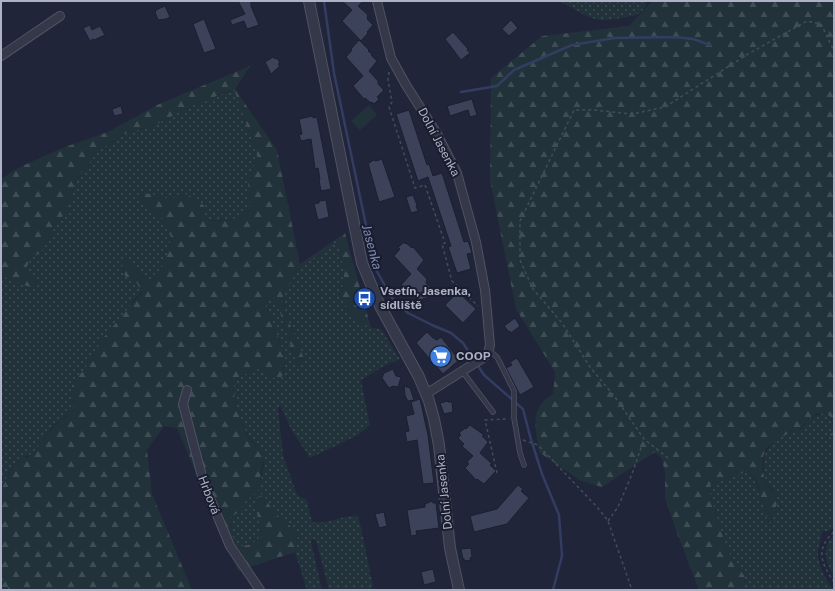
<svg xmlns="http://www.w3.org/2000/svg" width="835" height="591" font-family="'Public Sans',sans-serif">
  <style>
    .grass { fill: url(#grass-dots) }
    .forest { fill: url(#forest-firs) }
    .garden { fill: #22323a }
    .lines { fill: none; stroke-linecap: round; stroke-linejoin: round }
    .stream { stroke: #333c61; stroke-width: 2.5 }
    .building { fill: #3c4259; stroke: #1b1f30 }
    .service-casing { stroke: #4e5264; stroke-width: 5.5 }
    .minor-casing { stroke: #4e5264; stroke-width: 10 }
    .tertiary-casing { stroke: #4e5264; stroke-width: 12 }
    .path { stroke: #404f57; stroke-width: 1.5; stroke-dasharray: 3 3; stroke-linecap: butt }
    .service { stroke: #343849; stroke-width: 4 }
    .minor { stroke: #343849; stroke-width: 8 }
    .tertiary { stroke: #343849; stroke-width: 10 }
    .labels { text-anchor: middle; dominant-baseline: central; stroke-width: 4; stroke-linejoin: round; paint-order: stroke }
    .street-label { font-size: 12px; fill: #aeb2c6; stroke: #191d2e }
    .poi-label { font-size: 12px; font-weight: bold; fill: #aeb2c6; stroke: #191d2e; text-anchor: start }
    .water-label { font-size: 13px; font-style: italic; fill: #7d88b3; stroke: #191d2e }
  </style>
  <defs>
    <pattern id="grass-dots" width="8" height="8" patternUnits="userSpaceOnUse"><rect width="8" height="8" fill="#22323a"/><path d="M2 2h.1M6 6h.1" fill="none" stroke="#404d55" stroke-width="1.8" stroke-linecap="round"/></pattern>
    <pattern id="forest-firs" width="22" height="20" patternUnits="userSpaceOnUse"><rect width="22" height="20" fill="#22323a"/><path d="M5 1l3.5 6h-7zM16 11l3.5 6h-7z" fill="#404d55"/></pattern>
  </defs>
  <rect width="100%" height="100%" fill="#202539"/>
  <g class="grass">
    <path d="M559,1H647C646,7 642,12 636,15C629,17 606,21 599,20C585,17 571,7 559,1Z"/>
    <path d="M235,89C242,113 251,135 258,159L247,178L249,189L250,207L243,217C232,219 217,224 207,218L185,194C178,197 171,200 163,198C156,196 152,193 144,194L139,200C148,207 162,215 167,225C178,243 161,268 151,283L140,273L132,264L126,261L124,262L122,267L124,274L136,280L142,291L134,300L83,371L76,378L72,386L71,393L74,408L72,412L54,425L32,454C28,456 24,457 20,459C10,465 6,481 1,490V276L12,279L28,287L36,281L25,269L30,259L41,252L53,230L68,208L76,178L87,167L96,152L129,132L153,126L189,107Z"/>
    <path d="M337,242L340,246L344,277L341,298C354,315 358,327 381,329L400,359L384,366L361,380L370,425L358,435L310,458L292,431L280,405L278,408L283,455L297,495L307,500L312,522C328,525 341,515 357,516L360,523L373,586L370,590H329L316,540L312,539L311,542L322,590H307L295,552L298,534C292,526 286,524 279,517C272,511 267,502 263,494L255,509L260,520L261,536C254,544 247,547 236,546L232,529L230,515L238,513L245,502L254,494L260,484L264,464L257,445C245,440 232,399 234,386C235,383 237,380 238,377L261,368L276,379L285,368L283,361L284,354L266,304L272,297L276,300L297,365L305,361L285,312L284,293L299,268L318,255L333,243Z"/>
    <path d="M823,413C832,416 832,424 834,433V526L829,531H823L821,534C822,541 818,546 818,552C817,564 827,582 834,590H743L745,577L727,550L710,494V485L745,472C759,475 763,509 768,522L772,520L773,513L777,506L774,490C769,488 767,483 765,478C759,452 770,442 793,431L798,433L810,418Z"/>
    <path d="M834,535V577C825,561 821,549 834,535Z"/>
  </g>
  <g class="forest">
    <path d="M652,1H834V433C833,427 833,418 828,415C818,407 802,425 798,433L793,431C785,435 775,441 768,447C759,457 762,477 769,487C771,490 774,490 776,492L778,501L770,523C761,511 762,475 745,472L710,485V494L727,550L745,577L743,590H699L677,533L665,498V473L662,459L655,452L602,487L581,481L539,452C536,427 528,410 553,394L555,372L516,309L490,180L491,78L542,36L629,26Z"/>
    <path d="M250,66L235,89L277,150L300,264L345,233L371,328C356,320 349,312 341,298L344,277L340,246L337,243H333L318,255L299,268L284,293L285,312L305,361L303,363L297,365L276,300L272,297L266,304L284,354V373L281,377L276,379L261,368L238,377C237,380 235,383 234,386C232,398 243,433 252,442C255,445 261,448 264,452C264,462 258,480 261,488L245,502L238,513L230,516L232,529L236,546C247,547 254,544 261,536C260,524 256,513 255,501L263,493C267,502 272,510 279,517C286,524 292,526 298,534L295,552L238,571L177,428L164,426L147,450L152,494L192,590H1V490L12,468L17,462L21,458L28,457L32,454L55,425L72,412L74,408L71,393L72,386L76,378L83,371L104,337L142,292L135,280L133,278H127L124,274L122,266C124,262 126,259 132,259C133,270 143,276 151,283C161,268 178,242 167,225C161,215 148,207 139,200L144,194C152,193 156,196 163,198C171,200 178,197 185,194L198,200L204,206C202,229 229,220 243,217L250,207L249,189L247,178L258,159C251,135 242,113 234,89L189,107L153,126L128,132L96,152L87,167L76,178L68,208L53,230L41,252L30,259L26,269L36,281L38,286L34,288C23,286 13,279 1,276V179L20,167L62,148L108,132L159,104Z"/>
  </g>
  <polygon class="garden" points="369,105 377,115 360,130 351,121"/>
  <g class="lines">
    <g class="stream">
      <polyline points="324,1 334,73 375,268 392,298 408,313 432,325 451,333 463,343 484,375 523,409 530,436 542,474 559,515 562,556 553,590"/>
      <polyline points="461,92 497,86 514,70 572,45 615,38 674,37 693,39 710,45"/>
    </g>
  </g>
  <g class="building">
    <polygon points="238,1 251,1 251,6 259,25 247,29 244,21 232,25 230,20 245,14"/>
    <polygon points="342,1 363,1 358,6 368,15 367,17 368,18 367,19 373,25 367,32 368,33 361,41 342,21 352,10"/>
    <polygon points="165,6 170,17 166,19 158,20 155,12 156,11 156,10"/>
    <polygon points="204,19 216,49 204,53 193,24"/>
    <polygon points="511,20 518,28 509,36 502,29"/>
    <polygon points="90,25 92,30 100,26 105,35 94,40 93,39 90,41 83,28"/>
    <polygon points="453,32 468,49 467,50 470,53 461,60 445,39"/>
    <polygon points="359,40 369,50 368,51 372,54 371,55 377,61 369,71 378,81 378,84 384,90 377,97 379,99 374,104 372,102 371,103 365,98 364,99 353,86 363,76 346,57 352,50 351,49"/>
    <polygon points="273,57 275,59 277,58 280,63 278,64 280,66 271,74 265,62"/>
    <polygon points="472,99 477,115 470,117 468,110 450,116 447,106"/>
    <polygon points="121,106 123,114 114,116 112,109"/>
    <polygon points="409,110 427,165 429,164 433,176 442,173 464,242 468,241 472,253 467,254 471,269 457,273 448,247 451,246 428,177 418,181 396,114"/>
    <polygon points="313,116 313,118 317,117 331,189 321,191 319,180 320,179 318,168 315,169 311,139 301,141 299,135 302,134 299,119"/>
    <polygon points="382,159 395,197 379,202 368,163 371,162 373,160 376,161"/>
    <polygon points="413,195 417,205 416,206 418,211 411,213 406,197"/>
    <polygon points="326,200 329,217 318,220 314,204 319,203 319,201"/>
    <polygon points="404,242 405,244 406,243 412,248 413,247 424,260 417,269 427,279 426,283 432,288 429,292 430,294 425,299 424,298 420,302 406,292 407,291 401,285 411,274 394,256 400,249 398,248"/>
    <polygon points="458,292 476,309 463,323 445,305"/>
    <polygon points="515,318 520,326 511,333 510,331 509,332 504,326"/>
    <polygon points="427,332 433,338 437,340 441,337 459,360 443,374 416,343"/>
    <polygon points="517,358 534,387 520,395 506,368 512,365 510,362"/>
    <polygon points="393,369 396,376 401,377 398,387 393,386 389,388 382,378 384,373"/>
    <polygon points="404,386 410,388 414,400 408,401 405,396"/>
    <polygon points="420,399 428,435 434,483 423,484 417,440 407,442 405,432 409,431 406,416 414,414 411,402"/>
    <polygon points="448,401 448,402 452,402 453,412 444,414 440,403"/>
    <polygon points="470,425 484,435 482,436 488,442 480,453 492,464 490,465 496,471 484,484 477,479 476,480 465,468 469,464 467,462 473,456 462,446 464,444 458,438 461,435 459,433 465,428 466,429"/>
    <polygon points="518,485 523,489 521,491 529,498 507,524 474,532 470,516 497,509"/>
    <polygon points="432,501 433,503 436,503 439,528 416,531 417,535 411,536 407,510 425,507 425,504"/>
    <polygon points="384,512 387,526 379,528 375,514"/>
    <polygon points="471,548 472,557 470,558 471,560 464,561 464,558 463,559 461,549"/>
    <polygon points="433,569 436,582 424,585 421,572"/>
  </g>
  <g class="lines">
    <defs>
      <g id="service">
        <polyline points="489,350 497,357 514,391 514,418 520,453 524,465"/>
        <polyline points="462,371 493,412"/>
      </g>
      <g id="minor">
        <polyline points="377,1 391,58 406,85 437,134 457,173 476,242 485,290 490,345 488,353 483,358 426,394"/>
        <polyline points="1,56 60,16"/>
        <polyline points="187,390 183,404 204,484 230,546 260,590"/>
      </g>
      <polyline id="tertiary" points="309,1 362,263 380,306 419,377 429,401 434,419 439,445 450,548 459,590"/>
    </defs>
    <use href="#service" class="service-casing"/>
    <use href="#minor" class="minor-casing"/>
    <use href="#tertiary" class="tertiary-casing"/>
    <g class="path">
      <polyline points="389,72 388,80 392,102 389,107 415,188 425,185 445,243 442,244 452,281 478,306"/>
      <polyline points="830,435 834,433"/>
      <polyline points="523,440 538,445 598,508 608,521 632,590"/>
      <polyline points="668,458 644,439 615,397 590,367 562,323 533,289 520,260 520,221 574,110 594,110 632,114 665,107 748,54 807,21 821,24 834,51"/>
      <polyline points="497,473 485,420 508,419"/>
      <polyline points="608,521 618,507 632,474 644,439"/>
      <path d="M834,532C815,549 821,563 834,582"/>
      <polyline points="1,578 10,590"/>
    </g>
    <use href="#service" class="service"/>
    <use href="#minor" class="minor"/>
    <use href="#tertiary" class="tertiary"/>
  </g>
  <defs>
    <symbol id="bus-disc" viewBox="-11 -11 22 22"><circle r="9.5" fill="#1a4fb4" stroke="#191d2e"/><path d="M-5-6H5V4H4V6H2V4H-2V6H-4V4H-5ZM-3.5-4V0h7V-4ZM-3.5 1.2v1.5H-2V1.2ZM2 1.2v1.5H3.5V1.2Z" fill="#fff"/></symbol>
    <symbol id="supermarket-disc" viewBox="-11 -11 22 22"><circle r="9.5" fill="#3f7fe0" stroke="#191d2e"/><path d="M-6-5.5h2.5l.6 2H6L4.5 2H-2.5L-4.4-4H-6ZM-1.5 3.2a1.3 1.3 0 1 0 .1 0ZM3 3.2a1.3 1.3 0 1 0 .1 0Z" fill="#fff"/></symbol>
  </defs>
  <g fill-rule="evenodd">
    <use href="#bus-disc" x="352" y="286" width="25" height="25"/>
    <use href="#supermarket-disc" x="428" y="344" width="25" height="25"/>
  </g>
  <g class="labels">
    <g class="street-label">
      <text transform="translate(439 142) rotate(62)">Dolní Jasenka</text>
      <text transform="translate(444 492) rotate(-96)">Dolní Jasenka</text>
      <text transform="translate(209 495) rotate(69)">Hrbová</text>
    </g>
    <g class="poi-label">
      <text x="380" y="291">Vsetín, Jasenka,<tspan x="380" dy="14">sídliště</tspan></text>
      <text x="456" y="356">COOP</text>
    </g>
    <g class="water-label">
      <text transform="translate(372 247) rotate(75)">Jasenka</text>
    </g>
  </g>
  <rect width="835" height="591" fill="none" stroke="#aeb2c6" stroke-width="4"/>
</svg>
